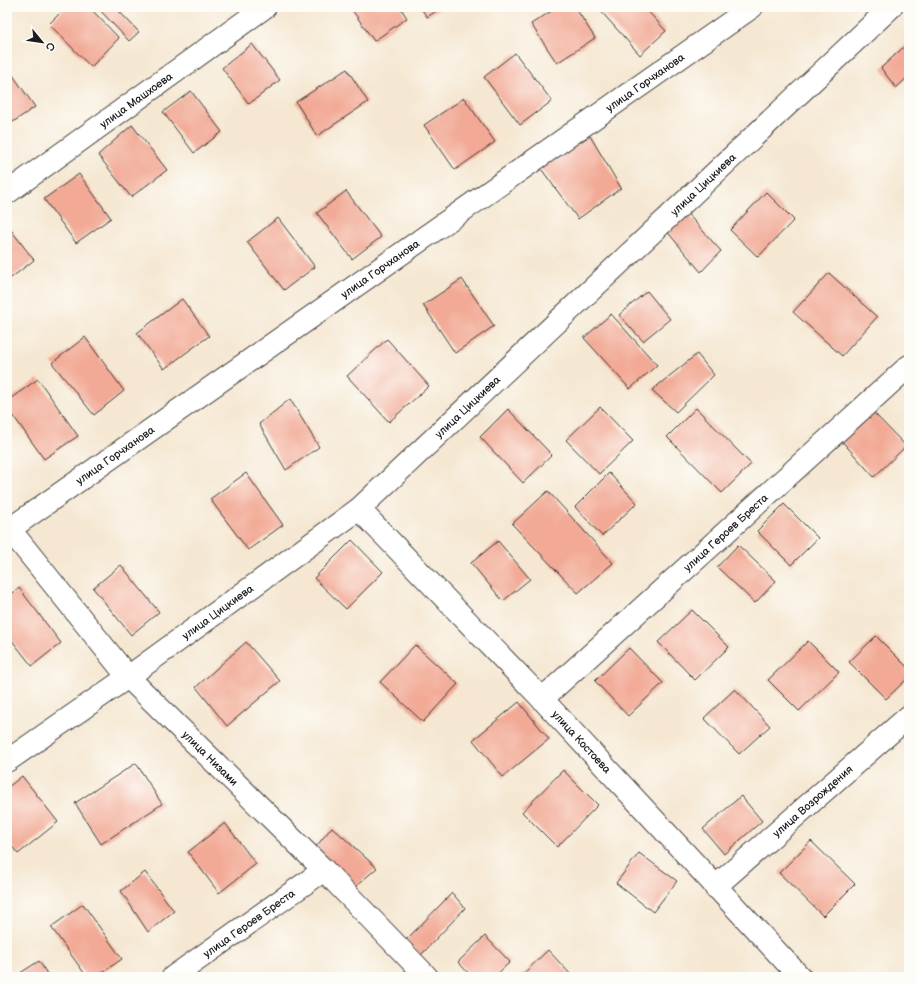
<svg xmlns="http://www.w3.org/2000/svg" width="916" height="984" font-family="'Balsamiq Sans',sans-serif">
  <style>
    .building { fill: #f2aa96 }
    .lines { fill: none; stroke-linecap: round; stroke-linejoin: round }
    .minor-casing { stroke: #3d3a37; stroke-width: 24 }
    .minor { stroke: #fff; stroke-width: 22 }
    .labels { text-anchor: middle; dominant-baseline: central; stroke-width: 3.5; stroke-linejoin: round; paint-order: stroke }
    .street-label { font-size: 11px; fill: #1c1c1c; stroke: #fdfcf7 }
  </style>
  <rect width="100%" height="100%" fill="#fdfcf7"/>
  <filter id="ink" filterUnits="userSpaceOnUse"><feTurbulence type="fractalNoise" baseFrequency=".025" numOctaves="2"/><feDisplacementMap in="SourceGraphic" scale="8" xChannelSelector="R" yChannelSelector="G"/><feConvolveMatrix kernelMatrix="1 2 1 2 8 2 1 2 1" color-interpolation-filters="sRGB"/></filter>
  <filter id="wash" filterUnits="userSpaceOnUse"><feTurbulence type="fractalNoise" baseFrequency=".012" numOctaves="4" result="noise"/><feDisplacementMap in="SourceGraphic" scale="16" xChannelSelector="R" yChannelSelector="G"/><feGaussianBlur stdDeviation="0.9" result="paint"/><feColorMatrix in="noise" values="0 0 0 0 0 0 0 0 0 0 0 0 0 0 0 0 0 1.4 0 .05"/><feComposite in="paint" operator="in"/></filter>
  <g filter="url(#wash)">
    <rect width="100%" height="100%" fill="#f5e7d1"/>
    <g id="blocks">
      <g class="building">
        <polygon points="66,7 89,7 119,38 91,67 49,24"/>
        <polygon points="97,7 115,7 139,32 129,41"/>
        <polygon points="350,7 400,7 407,18 374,41"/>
        <polygon points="420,7 443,7 427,17"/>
        <polygon points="558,7 575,7 595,38 557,63 531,24"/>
        <polygon points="599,7 644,7 666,31 640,55 598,8"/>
        <polygon points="909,42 909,76 896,88 881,68"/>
        <polygon points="252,44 280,80 249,104 222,68"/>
        <polygon points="515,53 552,101 520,125 484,77"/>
        <polygon points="347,69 368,102 317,136 296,102"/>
        <polygon points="10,71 35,107 13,122 7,113 7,73"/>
        <polygon points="191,91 222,132 194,153 163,112"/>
        <polygon points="464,98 495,142 455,170 424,125"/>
        <polygon points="132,125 167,170 131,197 98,155"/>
        <polygon points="590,136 621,188 578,219 539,166"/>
        <polygon points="79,174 111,218 76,243 44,199"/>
        <polygon points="346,191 381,237 352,259 317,213"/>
        <polygon points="766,192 794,220 758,257 730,230"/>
        <polygon points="685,211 721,251 701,272 665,229"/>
        <polygon points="278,218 315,267 284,290 247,242"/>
        <polygon points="7,225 34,260 7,281"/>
        <polygon points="829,273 877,317 842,356 793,312"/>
        <polygon points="462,279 494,326 455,353 423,305"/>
        <polygon points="647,291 670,319 643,341 619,315"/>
        <polygon points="182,299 209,336 164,369 137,333"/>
        <polygon points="611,314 657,365 630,389 584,338"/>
        <polygon points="85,337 124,391 94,415 52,363"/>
        <polygon points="387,339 429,386 389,422 347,376"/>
        <polygon points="697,354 714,375 676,412 652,390"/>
        <polygon points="38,379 78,436 44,459 7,407 7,401"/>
        <polygon points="290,399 319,447 286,470 259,424"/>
        <polygon points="600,407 633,441 599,474 566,440"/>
        <polygon points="696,408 751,464 722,493 667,437"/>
        <polygon points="508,409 552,455 523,483 480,437"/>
        <polygon points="872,411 906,446 874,477 839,438"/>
        <polygon points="246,473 283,525 248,550 210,499"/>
        <polygon points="609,473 637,503 602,536 575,507"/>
        <polygon points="548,491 613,563 578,593 512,524"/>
        <polygon points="784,504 818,538 791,565 757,531"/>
        <polygon points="352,540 383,572 346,609 314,578"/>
        <polygon points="498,541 530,579 503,601 471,563"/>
        <polygon points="738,545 776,581 755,603 717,567"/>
        <polygon points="121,565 159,612 131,635 93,588"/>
        <polygon points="19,588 61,643 32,666 7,634 7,598"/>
        <polygon points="692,610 729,647 695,680 658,642"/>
        <polygon points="876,636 909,669 909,677 886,699 849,662"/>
        <polygon points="808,641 839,672 799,711 768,680"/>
        <polygon points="246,642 280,681 227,726 196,687"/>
        <polygon points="415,645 458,684 423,722 380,682"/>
        <polygon points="629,648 663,683 628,716 595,681"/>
        <polygon points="735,689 770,726 739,754 704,718"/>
        <polygon points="519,702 549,739 503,777 473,740"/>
        <polygon points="136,763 162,804 101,844 75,803"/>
        <polygon points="563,770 598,805 557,847 522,812"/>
        <polygon points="22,776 58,822 18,854 7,840 7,788"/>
        <polygon points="741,796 762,821 724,854 703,829"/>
        <polygon points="225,823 256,864 219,893 188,852"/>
        <polygon points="332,827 377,868 355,887 315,848"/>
        <polygon points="811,841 855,884 823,916 779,873"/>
        <polygon points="639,853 677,881 653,912 616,883"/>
        <polygon points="145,872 174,911 148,932 121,891"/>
        <polygon points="452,893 465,908 421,955 406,940"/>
        <polygon points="83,904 122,959 96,977 87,977 51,927"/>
        <polygon points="485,936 510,962 494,977 472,977 458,962"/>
        <polygon points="548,950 573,977 520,977"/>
        <polygon points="39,961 49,977 14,977"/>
      </g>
    </g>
  </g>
  <g filter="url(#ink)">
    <use href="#blocks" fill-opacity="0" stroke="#3d3a37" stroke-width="1"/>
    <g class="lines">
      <defs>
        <g id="minor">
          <path id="s1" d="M7,193L265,7"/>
          <path id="s2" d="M359,509L542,699L800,977"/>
          <path id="s3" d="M7,526L128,677L324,870L427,977"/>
          <path id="s4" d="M7,531L752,7"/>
          <path id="s5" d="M542,699L909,366"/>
          <path id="s6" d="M7,761L128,677L359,509L891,7"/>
          <path id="s7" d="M715,887L909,716"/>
          <path id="s8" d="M173,977L324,870"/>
        </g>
      </defs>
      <use href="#minor" class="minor-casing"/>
      <use href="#minor" class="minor"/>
    </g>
  </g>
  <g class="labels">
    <g class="street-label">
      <text stroke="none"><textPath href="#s4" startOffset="780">улица Горчханова</textPath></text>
      <text stroke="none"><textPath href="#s1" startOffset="159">улица Машхоева</textPath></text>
      <text stroke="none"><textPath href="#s6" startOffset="906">улица Цицкиева</textPath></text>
      <text stroke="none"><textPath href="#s4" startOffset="456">улица Горчханова</textPath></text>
      <text stroke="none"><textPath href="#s6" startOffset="582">улица Цицкиева</textPath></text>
      <text stroke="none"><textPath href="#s4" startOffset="132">улица Горчханова</textPath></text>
      <text stroke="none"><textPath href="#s5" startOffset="248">улица Героев Бреста</textPath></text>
      <text stroke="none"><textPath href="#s6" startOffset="258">улица Цицкиева</textPath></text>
      <text stroke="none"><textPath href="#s2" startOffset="322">улица Костоева</textPath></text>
      <text stroke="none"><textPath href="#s3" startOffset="309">улица Низами</textPath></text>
      <text stroke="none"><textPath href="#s7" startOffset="130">улица Возрождения</textPath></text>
      <text stroke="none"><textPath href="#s8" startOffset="93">улица Героев Бреста</textPath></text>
    </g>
  </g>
  <rect width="916" height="984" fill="none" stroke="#fdfcf7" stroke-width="24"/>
  <g transform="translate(42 42) rotate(119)" stroke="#fdfcf7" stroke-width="3" paint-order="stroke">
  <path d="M0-3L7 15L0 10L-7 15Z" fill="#1c1c1c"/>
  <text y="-6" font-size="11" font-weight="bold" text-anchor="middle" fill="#1c1c1c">С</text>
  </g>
</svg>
